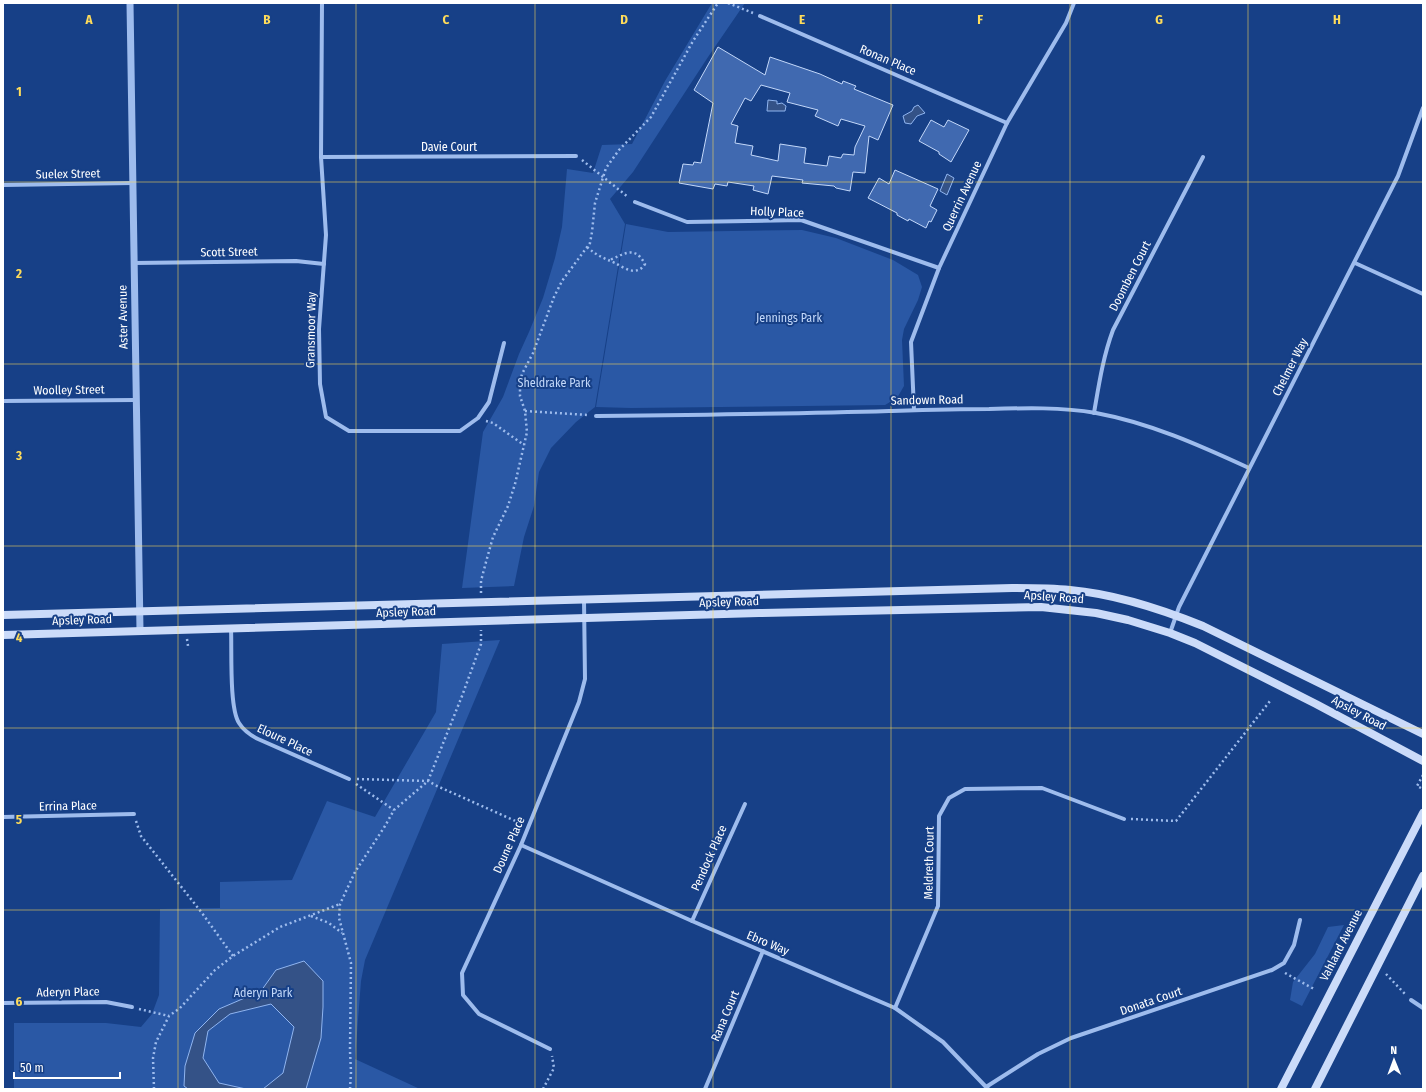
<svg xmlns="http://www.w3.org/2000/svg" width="1426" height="1092" font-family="'Fira Sans Condensed',sans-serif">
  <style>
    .green { fill: #2a58a5 }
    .water { fill: #345287; stroke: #90b5f0 }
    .building { fill: #4069b0; stroke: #c3d8fa; fill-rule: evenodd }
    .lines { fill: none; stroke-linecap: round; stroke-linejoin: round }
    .path { stroke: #9ebced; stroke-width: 2.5; stroke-dasharray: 2 3; stroke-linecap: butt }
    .minor { stroke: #9ebced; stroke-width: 4 }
    .tertiary { stroke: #9ebced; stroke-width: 7 }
    .secondary { stroke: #cbdbf9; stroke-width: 8 }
    .grid { fill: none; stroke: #ffdc5a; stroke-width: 1; stroke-opacity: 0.55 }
    .labels { text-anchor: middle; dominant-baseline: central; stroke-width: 4; stroke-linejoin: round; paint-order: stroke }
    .street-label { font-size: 12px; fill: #fff; stroke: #174087 }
    .park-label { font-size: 12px; fill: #c3d8fa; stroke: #174087 }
    .grid-label { font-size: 13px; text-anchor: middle; font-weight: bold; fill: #ffdc5a; stroke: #174087; stroke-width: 4; stroke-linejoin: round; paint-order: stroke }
  </style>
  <rect width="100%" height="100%" fill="#174087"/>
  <g class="green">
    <polygon points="712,3 745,3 708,57 633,172 610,199 625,224 595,407 576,422 551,448 539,472 534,506 524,537 514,586 462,588 483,432 503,397 519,354 529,332 543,298 555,258 562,227 567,169 593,173 602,145 632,144 665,81"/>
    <polygon points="626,224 668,232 802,230 836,238 893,260 918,275 922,287 918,300 904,329 902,340 904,386 897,398 885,405 631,408 596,407"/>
    <polygon points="500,640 365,960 361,981 355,1059 420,1089 14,1089 14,1023 106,1023 141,1027 152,1014 159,995 160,909 220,908 220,882 292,880 327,801 375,817 436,712 442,644"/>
    <polygon points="1344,925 1302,1006 1290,1000 1293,982 1315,954 1328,927"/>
  </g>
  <g class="water">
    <polygon points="768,100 777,101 777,104 782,103 786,106 785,111 767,111"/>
    <polygon points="918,105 925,113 917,116 911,124 905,123 903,116 912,111 914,107"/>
    <polygon points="947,174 954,178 947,195 940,191"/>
    <polygon points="304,961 323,981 323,1007 321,1038 306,1089 263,1089 283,1073 294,1027 271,1004 230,1014 208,1031 203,1058 219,1083 246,1089 188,1089 184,1086 185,1066 195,1033 219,1009 261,991 276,970"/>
  </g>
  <g class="building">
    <path d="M718,47L765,75L770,57L820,74L842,84L843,81L856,86L854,89L893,105L878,140L869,136L865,173L853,172L850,191L836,188L834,186L802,183L803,180L772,176L768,194L753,190L754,186L728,182L727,186L715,184L713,189L679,183L683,164L693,165L694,162L701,163L713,103L694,90ZM761,85L790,93L787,102L818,110L815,116L838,126L841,119L865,126L855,147L854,155L843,154L841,158L829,156L827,166L804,163L806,148L780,144L778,161L751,155L753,146L735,143L738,126L731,124L745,98L751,101Z"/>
    <polygon points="931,120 944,127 948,120 969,130 951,162 939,154 939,152 919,141"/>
    <polygon points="895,170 938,189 930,206 937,210 931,222 929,221 926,228 909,219 908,221 897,215 897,213 868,198 879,178 889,184"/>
  </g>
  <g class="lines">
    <g class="path">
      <polyline points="728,3 753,13"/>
      <polyline points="582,160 628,197"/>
      <path d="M587,247C597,256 604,258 615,263C624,268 637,277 645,264C634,244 624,255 609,260"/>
      <polyline points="525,411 588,415"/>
      <polyline points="486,421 493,423 524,445"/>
      <polyline points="481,593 481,581 486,562 493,537 508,506 515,484 527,432 525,411 520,396 520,383 522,374 533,353 554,297 562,281 590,243 592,232 595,203 606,168 619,150 651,117 693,41 718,3"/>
      <polyline points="187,639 188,646"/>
      <polyline points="1423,775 1417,786 1423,789"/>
      <polyline points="357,779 428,781 437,786 520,823"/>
      <polyline points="356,784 394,810"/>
      <polyline points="1131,819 1176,821 1270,701"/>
      <polyline points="136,821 141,836 202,913 233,956"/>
      <polyline points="311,916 329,923 342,933"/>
      <polyline points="1285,973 1314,989"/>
      <polyline points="1386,974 1405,994"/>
      <polyline points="139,1009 169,1016"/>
      <polyline points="154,1089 153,1058 156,1042 169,1016 180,1008 215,970 233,956 280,927 340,904"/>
      <polyline points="350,1089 351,1072 350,1051 351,963 339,918 340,904 355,872 385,826 394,810 428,781 462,696 481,644 481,630"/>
      <polyline points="543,1089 554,1068 552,1056"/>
    </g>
    <g class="minor">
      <polyline points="322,3 321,157 326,235 319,329 320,384 326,417 349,431 460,431 478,418 489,402 504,343"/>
      <polyline points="760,16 1007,123"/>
      <polyline points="321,157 576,156"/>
      <polyline points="3,185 133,183"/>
      <polyline points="635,202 687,222 801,220 939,268"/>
      <polyline points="134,263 296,261 324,264"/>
      <polyline points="1355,263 1423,294"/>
      <polyline points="3,401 135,400"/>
      <polyline points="914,410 911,342 939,268 1007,123 1066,23 1074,3"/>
      <path d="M1094,413C1099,384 1103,357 1113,330L1203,157"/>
      <path d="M596,416C693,415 791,414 889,411C923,410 956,409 989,409C1025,408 1061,407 1096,413C1150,423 1199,445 1249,468"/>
      <path d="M231,628C232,649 229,708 239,723C244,731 250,735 258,739L349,779"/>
      <polyline points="1170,633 1179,607 1398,176 1423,108"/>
      <polyline points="3,817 134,814"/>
      <polyline points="521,845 692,921 895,1008 943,1042 988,1089"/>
      <polyline points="692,921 745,804"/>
      <polyline points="1411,1000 1423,1008"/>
      <polyline points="3,1003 106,1002 132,1007"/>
      <polyline points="895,1008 938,906 939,816 949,798 965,789 1042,788 1124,819"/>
      <polyline points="550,1049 479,1014 463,995 462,973 521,845 579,702 585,679 584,600"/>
      <polyline points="986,1087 1038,1054 1071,1038 1272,970 1284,963 1294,945 1300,920"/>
      <polyline points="705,1089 763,951"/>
    </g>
    <polyline class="tertiary" points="130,3 140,630"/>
    <g class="secondary">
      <path d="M3,615L1012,588C1031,588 1051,588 1070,590C1116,594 1161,609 1203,626L1423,734"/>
      <polyline points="3,635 759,613 1041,607 1096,613 1128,620 1170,633 1195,643 1316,704 1423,761"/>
      <polyline points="1281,1089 1423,813"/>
      <polyline points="1315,1089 1423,876"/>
    </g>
  </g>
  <path class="grid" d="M178,3V1089M356,3V1089M535,3V1089M713,3V1089M891,3V1089M1070,3V1089M1248,3V1089M3,182H1423M3,364H1423M3,546H1423M3,728H1423M3,910H1423"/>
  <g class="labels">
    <g class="street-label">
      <text transform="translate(888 60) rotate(23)">Ronan Place</text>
      <text x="449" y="147">Davie Court</text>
      <text transform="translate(68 174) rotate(-1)">Suelex Street</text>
      <text transform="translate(962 196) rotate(-65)">Querrin Avenue</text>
      <text transform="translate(777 212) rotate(2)">Holly Place</text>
      <text transform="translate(229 252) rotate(-1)">Scott Street</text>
      <text transform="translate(1130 276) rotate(-63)">Doomben Court</text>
      <text transform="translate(123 317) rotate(-91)">Aster Avenue</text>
      <text transform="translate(311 330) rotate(-89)">Gransmoor Way</text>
      <text transform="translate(1290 367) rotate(-63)">Chelmer Way</text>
      <text transform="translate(69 390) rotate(-1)">Woolley Street</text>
      <text transform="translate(927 400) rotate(-1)">Sandown Road</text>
      <text transform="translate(1054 597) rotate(4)">Apsley Road</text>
      <text transform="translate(729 602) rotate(-2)">Apsley Road</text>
      <text transform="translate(406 612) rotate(-2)">Apsley Road</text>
      <text transform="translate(82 620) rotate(-2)">Apsley Road</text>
      <text transform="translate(1359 713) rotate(28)">Apsley Road</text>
      <text transform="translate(285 740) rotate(25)">Eloure Place</text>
      <text transform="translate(68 806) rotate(-1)">Errina Place</text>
      <text transform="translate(509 845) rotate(-66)">Doune Place</text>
      <text transform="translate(709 858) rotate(-66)">Pendock Place</text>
      <text transform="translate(929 863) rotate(-89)">Meldreth Court</text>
      <text transform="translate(768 943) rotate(23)">Ebro Way</text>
      <text transform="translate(1341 945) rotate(-63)">Vahland Avenue</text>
      <text transform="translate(68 992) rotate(-1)">Aderyn Place</text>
      <text transform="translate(1151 1001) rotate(-19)">Donata Court</text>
      <text transform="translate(725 1016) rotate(-67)">Rana Court</text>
    </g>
    <g class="park-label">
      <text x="789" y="318">Jennings Park</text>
      <text x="554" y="383">Sheldrake Park</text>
      <text x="263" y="993">Aderyn Park</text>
    </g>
  </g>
  <g class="grid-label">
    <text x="89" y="24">A</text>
    <text x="267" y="24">B</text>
    <text x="446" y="24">C</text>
    <text x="624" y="24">D</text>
    <text x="802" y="24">E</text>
    <text x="980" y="24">F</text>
    <text x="1159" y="24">G</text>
    <text x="1337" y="24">H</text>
    <text x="19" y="96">1</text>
    <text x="19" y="278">2</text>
    <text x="19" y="460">3</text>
    <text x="19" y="642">4</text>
    <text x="19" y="824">5</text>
    <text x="19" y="1006">6</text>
  </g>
  <rect width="1426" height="1092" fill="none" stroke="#ffffff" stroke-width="8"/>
  <g transform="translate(1394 1060) rotate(359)" stroke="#174087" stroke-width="3" paint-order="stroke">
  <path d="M0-3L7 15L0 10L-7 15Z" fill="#ffffff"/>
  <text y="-6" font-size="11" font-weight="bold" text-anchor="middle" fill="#ffffff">N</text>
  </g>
  <path d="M14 1072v6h106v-6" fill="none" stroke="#ffffff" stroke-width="2"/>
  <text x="20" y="1072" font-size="12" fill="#ffffff" stroke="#174087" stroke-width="3" paint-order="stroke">50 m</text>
</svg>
